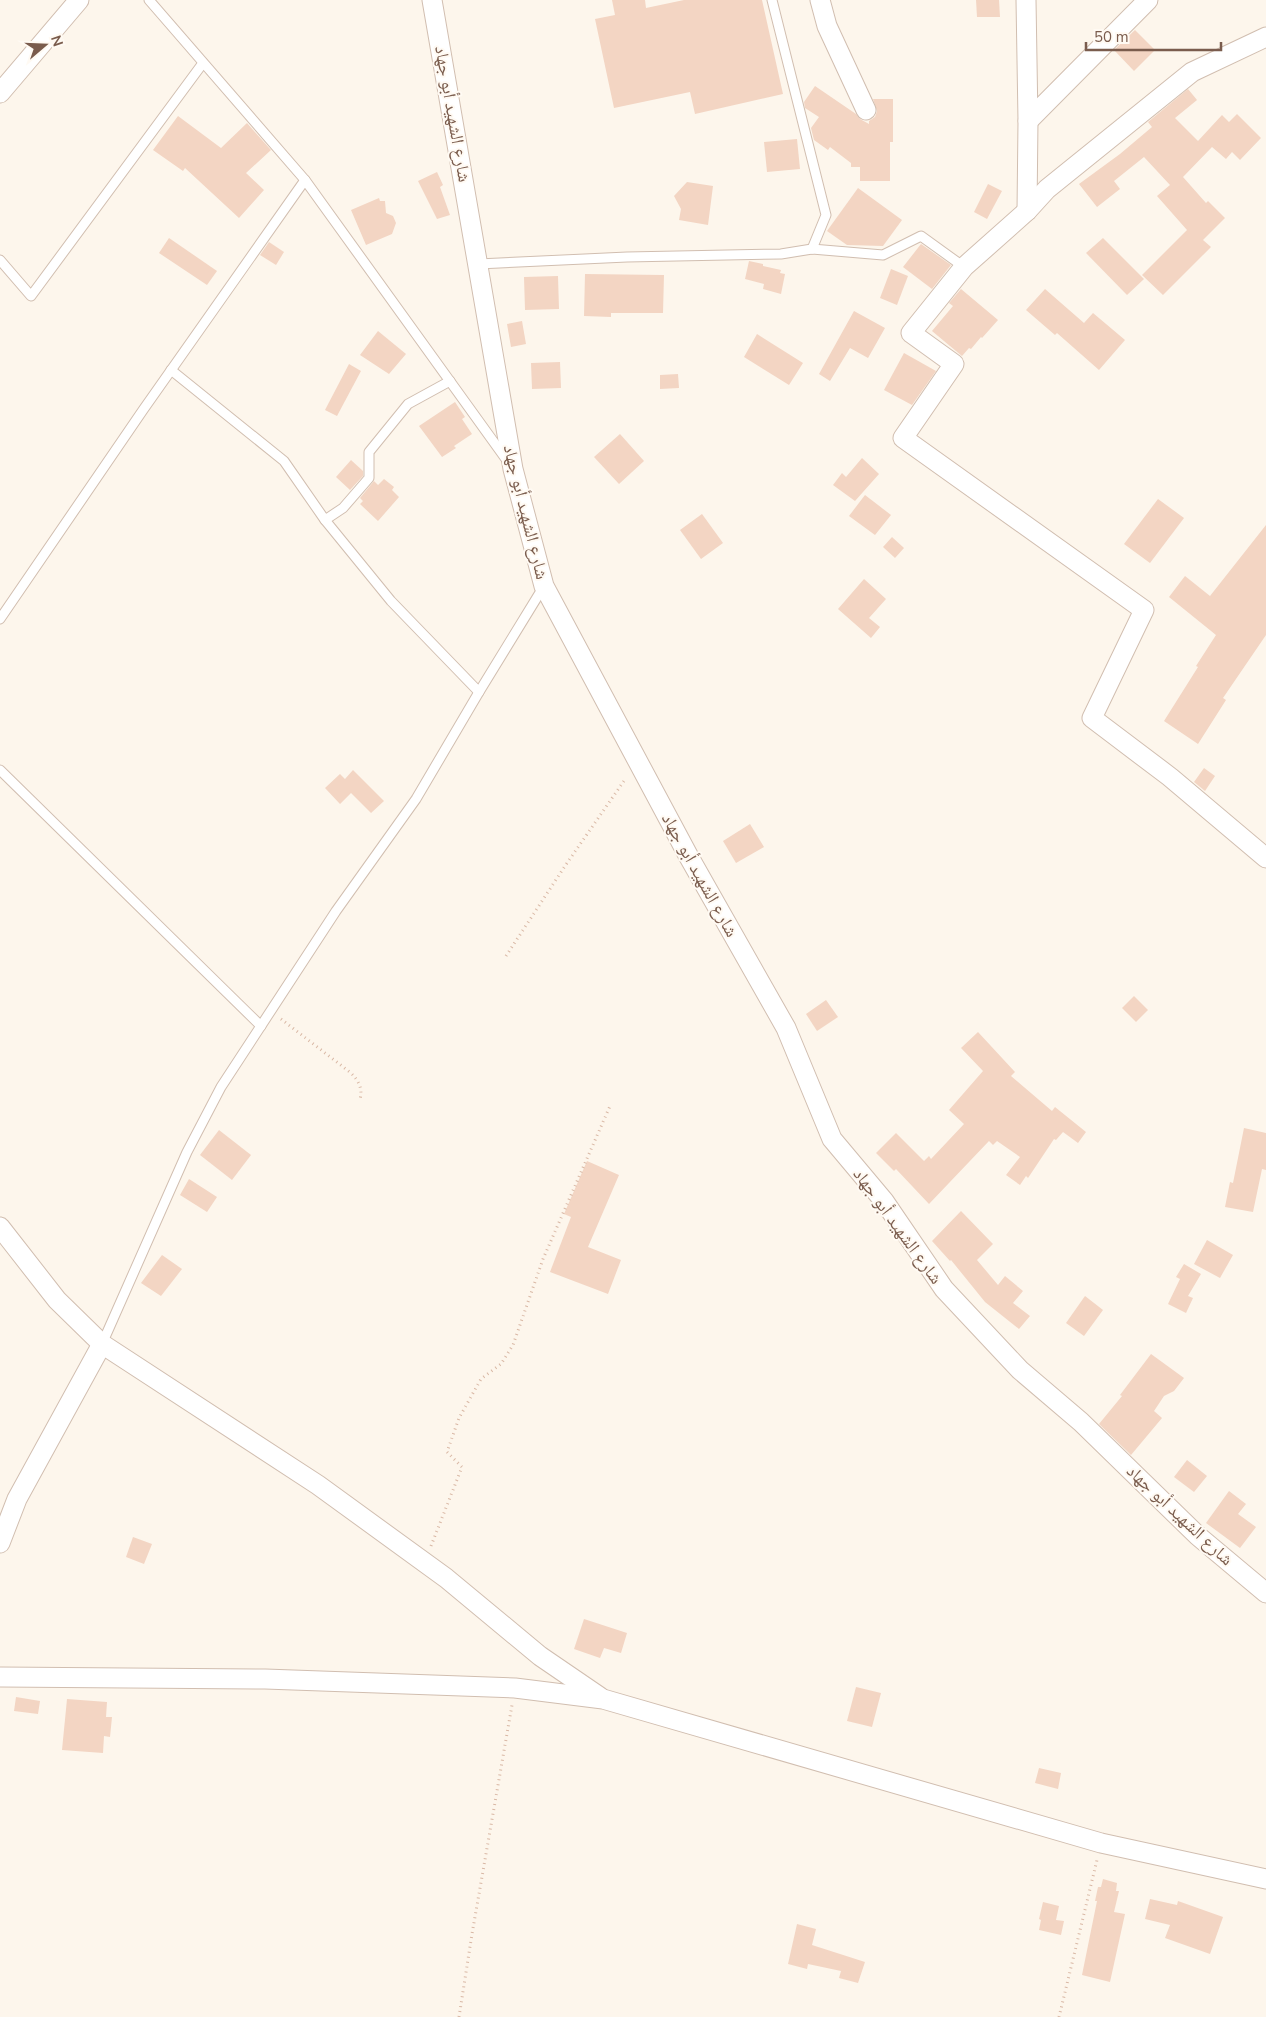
<svg xmlns="http://www.w3.org/2000/svg" width="1266" height="2017" font-family="'Nunito Sans','Noto Naskh Arabic',sans-serif">
  <style>
    .building { fill: #f3d5c3 }
    .lines { fill: none; stroke-linecap: round; stroke-linejoin: round }
    .service-casing { stroke: #d1beb0; stroke-width: 11 }
    .minor-casing { stroke: #d1beb0; stroke-width: 21 }
    .path { stroke: #d9b8a5; stroke-width: 3; stroke-dasharray: 1 4; stroke-linecap: butt }
    .service { stroke: #fff; stroke-width: 9 }
    .minor { stroke: #fff; stroke-width: 19 }
    .labels { text-anchor: middle; dominant-baseline: central; stroke-width: 4; stroke-linejoin: round; paint-order: stroke }
    .street-label { font-size: 18px; fill: #7a5c4d; stroke: #fffaf3 }
  </style>
  <rect width="100%" height="100%" fill="#fdf6ec"/>
  <g class="building">
    <polygon points="612,0 645,0 646,8 684,0 762,0 783,94 695,114 690,92 614,108 595,19 615,15"/>
    <polygon points="976,0 999,0 1000,17 977,17"/>
    <polygon points="1135,30 1155,50 1134,71 1114,50"/>
    <polygon points="815,86 856,114 860,119 869,124 869,121 875,117 877,111 873,99 893,99 893,142 890,142 890,181 860,181 860,167 851,167 851,163 830,147 828,150 814,140 811,128 819,117 805,108 804,102"/>
    <polygon points="1188,89 1197,100 1175,118 1198,141 1222,115 1229,122 1237,114 1261,138 1240,160 1232,152 1226,159 1212,147 1183,177 1206,203 1208,201 1225,218 1203,240 1211,247 1163,295 1142,275 1187,230 1157,196 1170,185 1144,157 1114,181 1120,189 1097,207 1079,184 1120,154 1152,127 1148,122"/>
    <polygon points="178,116 221,148 247,123 271,150 246,173 264,190 239,218 185,168 183,171 153,150"/>
    <polygon points="797,139 800,169 767,172 764,142"/>
    <polygon points="437,172 443,185 440,187 450,215 437,219 418,181"/>
    <polygon points="687,182 713,186 708,225 679,220 681,209 674,196"/>
    <polygon points="988,184 1002,191 987,219 974,212"/>
    <polygon points="858,188 902,220 883,246 847,245 827,231"/>
    <polygon points="379,198 380,201 385,201 386,213 393,216 396,223 392,234 366,245 351,210"/>
    <polygon points="169,238 217,271 207,285 159,253"/>
    <polygon points="1103,238 1144,279 1127,295 1086,253"/>
    <polygon points="269,242 284,252 276,265 260,255"/>
    <polygon points="921,244 951,265 932,289 903,267"/>
    <polygon points="749,261 763,264 763,266 781,270 780,273 785,274 781,294 763,289 764,284 745,279"/>
    <polygon points="891,269 908,276 897,305 880,298"/>
    <polygon points="585,274 664,275 663,313 611,313 611,317 584,316"/>
    <polygon points="558,276 559,309 525,310 524,277"/>
    <polygon points="961,289 998,320 982,338 981,337 971,349 969,348 962,356 932,331 953,306 949,303"/>
    <polygon points="1045,289 1084,323 1093,313 1125,340 1099,370 1057,333 1055,335 1026,310"/>
    <polygon points="854,311 885,328 868,358 850,348 830,381 819,374"/>
    <polygon points="522,321 526,344 511,347 507,324"/>
    <polygon points="378,331 406,354 389,374 360,355"/>
    <polygon points="757,334 803,363 789,385 744,357"/>
    <polygon points="904,353 936,371 912,405 884,390"/>
    <polygon points="560,362 561,388 532,389 531,363"/>
    <polygon points="349,364 361,371 337,416 325,410"/>
    <polygon points="678,374 679,388 660,389 660,375"/>
    <polygon points="455,402 465,417 462,419 472,434 454,446 456,448 442,457 419,426"/>
    <polygon points="620,434 644,461 619,484 594,457"/>
    <polygon points="862,458 879,474 855,501 833,485 842,473 846,477"/>
    <polygon points="351,460 363,471 363,476 350,490 336,477"/>
    <polygon points="384,479 394,487 392,490 399,497 378,521 360,504 363,501 360,498 374,481 378,485"/>
    <polygon points="865,495 891,515 875,535 849,516"/>
    <polygon points="1158,499 1184,518 1150,563 1124,544"/>
    <polygon points="702,514 723,543 701,559 680,530"/>
    <polygon points="1266,525 1266,635 1223,698 1226,700 1198,744 1164,721 1198,667 1196,666 1216,635 1169,597 1185,576 1210,596"/>
    <polygon points="892,537 904,548 895,558 883,547"/>
    <polygon points="864,579 886,599 869,618 880,627 871,638 838,609"/>
    <polygon points="1204,768 1215,776 1205,791 1194,782"/>
    <polygon points="353,770 384,801 371,813 351,793 340,804 325,788 340,774 345,779"/>
    <polygon points="750,824 764,847 736,863 723,841"/>
    <polygon points="1134,996 1148,1010 1136,1022 1122,1008"/>
    <polygon points="826,1000 838,1017 817,1031 806,1014"/>
    <polygon points="978,1032 1015,1072 1011,1076 1052,1111 1055,1107 1086,1132 1078,1143 1063,1132 1056,1140 1054,1139 1028,1178 1026,1176 1020,1185 1006,1175 1020,1157 997,1141 993,1145 989,1141 929,1204 896,1169 894,1171 876,1153 896,1133 924,1161 929,1156 931,1159 964,1124 949,1110 983,1071 961,1048"/>
    <polygon points="1244,1128 1266,1133 1266,1170 1262,1169 1253,1212 1225,1207 1230,1182 1233,1183"/>
    <polygon points="219,1130 251,1155 232,1180 200,1155"/>
    <polygon points="587,1161 619,1175 588,1247 621,1260 608,1294 550,1272 571,1217 564,1214"/>
    <polygon points="189,1179 217,1197 207,1212 180,1195"/>
    <polygon points="961,1211 993,1244 977,1260 998,1285 1005,1276 1023,1291 1013,1303 1030,1316 1019,1329 985,1302 951,1260 950,1261 932,1241"/>
    <polygon points="1207,1240 1233,1255 1220,1278 1194,1264"/>
    <polygon points="162,1255 182,1269 161,1296 141,1283"/>
    <polygon points="1184,1264 1201,1274 1188,1296 1193,1298 1186,1313 1168,1304 1180,1279 1176,1277"/>
    <polygon points="1085,1296 1103,1310 1084,1336 1066,1323"/>
    <polygon points="1151,1354 1184,1378 1174,1391 1164,1396 1154,1411 1162,1418 1131,1455 1099,1424 1122,1396 1120,1395"/>
    <polygon points="1187,1460 1207,1476 1194,1492 1174,1477"/>
    <polygon points="1229,1491 1246,1504 1238,1514 1256,1527 1240,1548 1206,1523"/>
    <polygon points="133,1537 152,1544 144,1564 126,1557"/>
    <polygon points="584,1619 627,1633 621,1653 604,1648 600,1658 574,1649"/>
    <polygon points="856,1687 881,1693 872,1727 847,1721"/>
    <polygon points="16,1697 40,1701 38,1714 14,1711"/>
    <polygon points="67,1699 107,1702 106,1717 112,1717 110,1737 104,1736 103,1753 62,1750"/>
    <polygon points="1039,1768 1061,1773 1058,1789 1035,1783"/>
    <polygon points="1103,1879 1117,1883 1116,1891 1119,1891 1114,1912 1125,1914 1110,1982 1082,1975 1097,1901 1095,1901 1098,1887 1101,1887"/>
    <polygon points="1150,1899 1177,1905 1178,1901 1223,1917 1210,1954 1165,1938 1170,1925 1145,1919"/>
    <polygon points="1043,1902 1059,1906 1056,1920 1064,1921 1061,1935 1039,1930 1041,1920 1039,1919"/>
    <polygon points="797,1924 816,1929 812,1945 865,1962 858,1983 839,1978 841,1971 808,1964 807,1969 788,1964"/>
  </g>
  <g class="lines">
    <defs>
      <g id="service">
        <polyline points="149,0 305,180 506,459"/>
        <polyline points="772,0 826,215 812,249"/>
        <polyline points="0,260 31,296 203,63"/>
        <polyline points="478,264 627,257 781,254 812,249 883,255 921,236 964,267"/>
        <polyline points="171,370 284,461 325,520 343,508 369,478 369,452 408,404 450,381"/>
        <polyline points="325,520 391,601 479,692"/>
        <polyline points="0,619 143,410 305,180"/>
        <polyline points="0,770 261,1026"/>
        <polyline points="102,1344 187,1152 221,1087 336,911 416,799 479,692 544,586"/>
      </g>
      <g id="minor">
        <polyline points="432,0 513,469 544,586 689,857 786,1028 832,1139 884,1201 944,1289 1020,1370 1081,1422 1198,1536 1266,1593"/>
        <polyline points="820,0 827,26 866,110"/>
        <polyline points="1026,0 1028,121 1027,211"/>
        <polyline points="1266,37 1192,72 1047,189 1027,211 964,267 911,333 954,364 903,438 1144,610 1092,718 1170,777 1266,858"/>
        <polyline points="0,93 79,0"/>
        <polyline points="1028,121 1148,0"/>
        <polyline points="0,1227 57,1300 102,1344 318,1485 446,1578 540,1656 600,1697"/>
        <polyline points="0,1543 17,1499 102,1344"/>
        <polyline points="0,1677 265,1679 515,1688 603,1699 1101,1843 1266,1879"/>
      </g>
    </defs>
    <use href="#service" class="service-casing"/>
    <use href="#minor" class="minor-casing"/>
    <g class="path">
      <polyline points="506,956 565,866 626,778"/>
      <path d="M281,1019L351,1073C358,1080 363,1088 360,1099"/>
      <polyline points="431,1546 462,1467 447,1452 459,1418 481,1379 501,1364 513,1345 543,1259 610,1106"/>
      <polyline points="459,2017 472,1934 512,1705"/>
      <polyline points="1059,2017 1097,1860"/>
    </g>
    <use href="#service" class="service"/>
    <use href="#minor" class="minor"/>
  </g>
  <g class="labels">
    <g class="street-label">
      <text transform="translate(453 114) rotate(80)">شارع الشهيد أبو جهاد</text>
      <text transform="translate(526 512) rotate(76)">شارع الشهيد أبو جهاد</text>
      <text transform="translate(700 875) rotate(61)">شارع الشهيد أبو جهاد</text>
      <text transform="translate(898 1226) rotate(54)">شارع الشهيد أبو جهاد</text>
      <text transform="translate(1180 1515) rotate(43)">شارع الشهيد أبو جهاد</text>
    </g>
  </g>
  <g transform="translate(45 45) rotate(71)" stroke="#fffaf3" stroke-width="4" paint-order="stroke">
  <path d="M0-4L9 19L0 12L-9 19Z" fill="#7a5c4d"/>
  <text y="-8" font-size="14" font-weight="bold" text-anchor="middle" fill="#7a5c4d">N</text>
  </g>
  <path d="M1086 42v8h135v-8" fill="none" stroke="#7a5c4d" stroke-width="2.5"/>
  <text x="1094" y="42" font-size="15" fill="#7a5c4d" stroke="#fffaf3" stroke-width="4" paint-order="stroke">50 m</text>
</svg>
